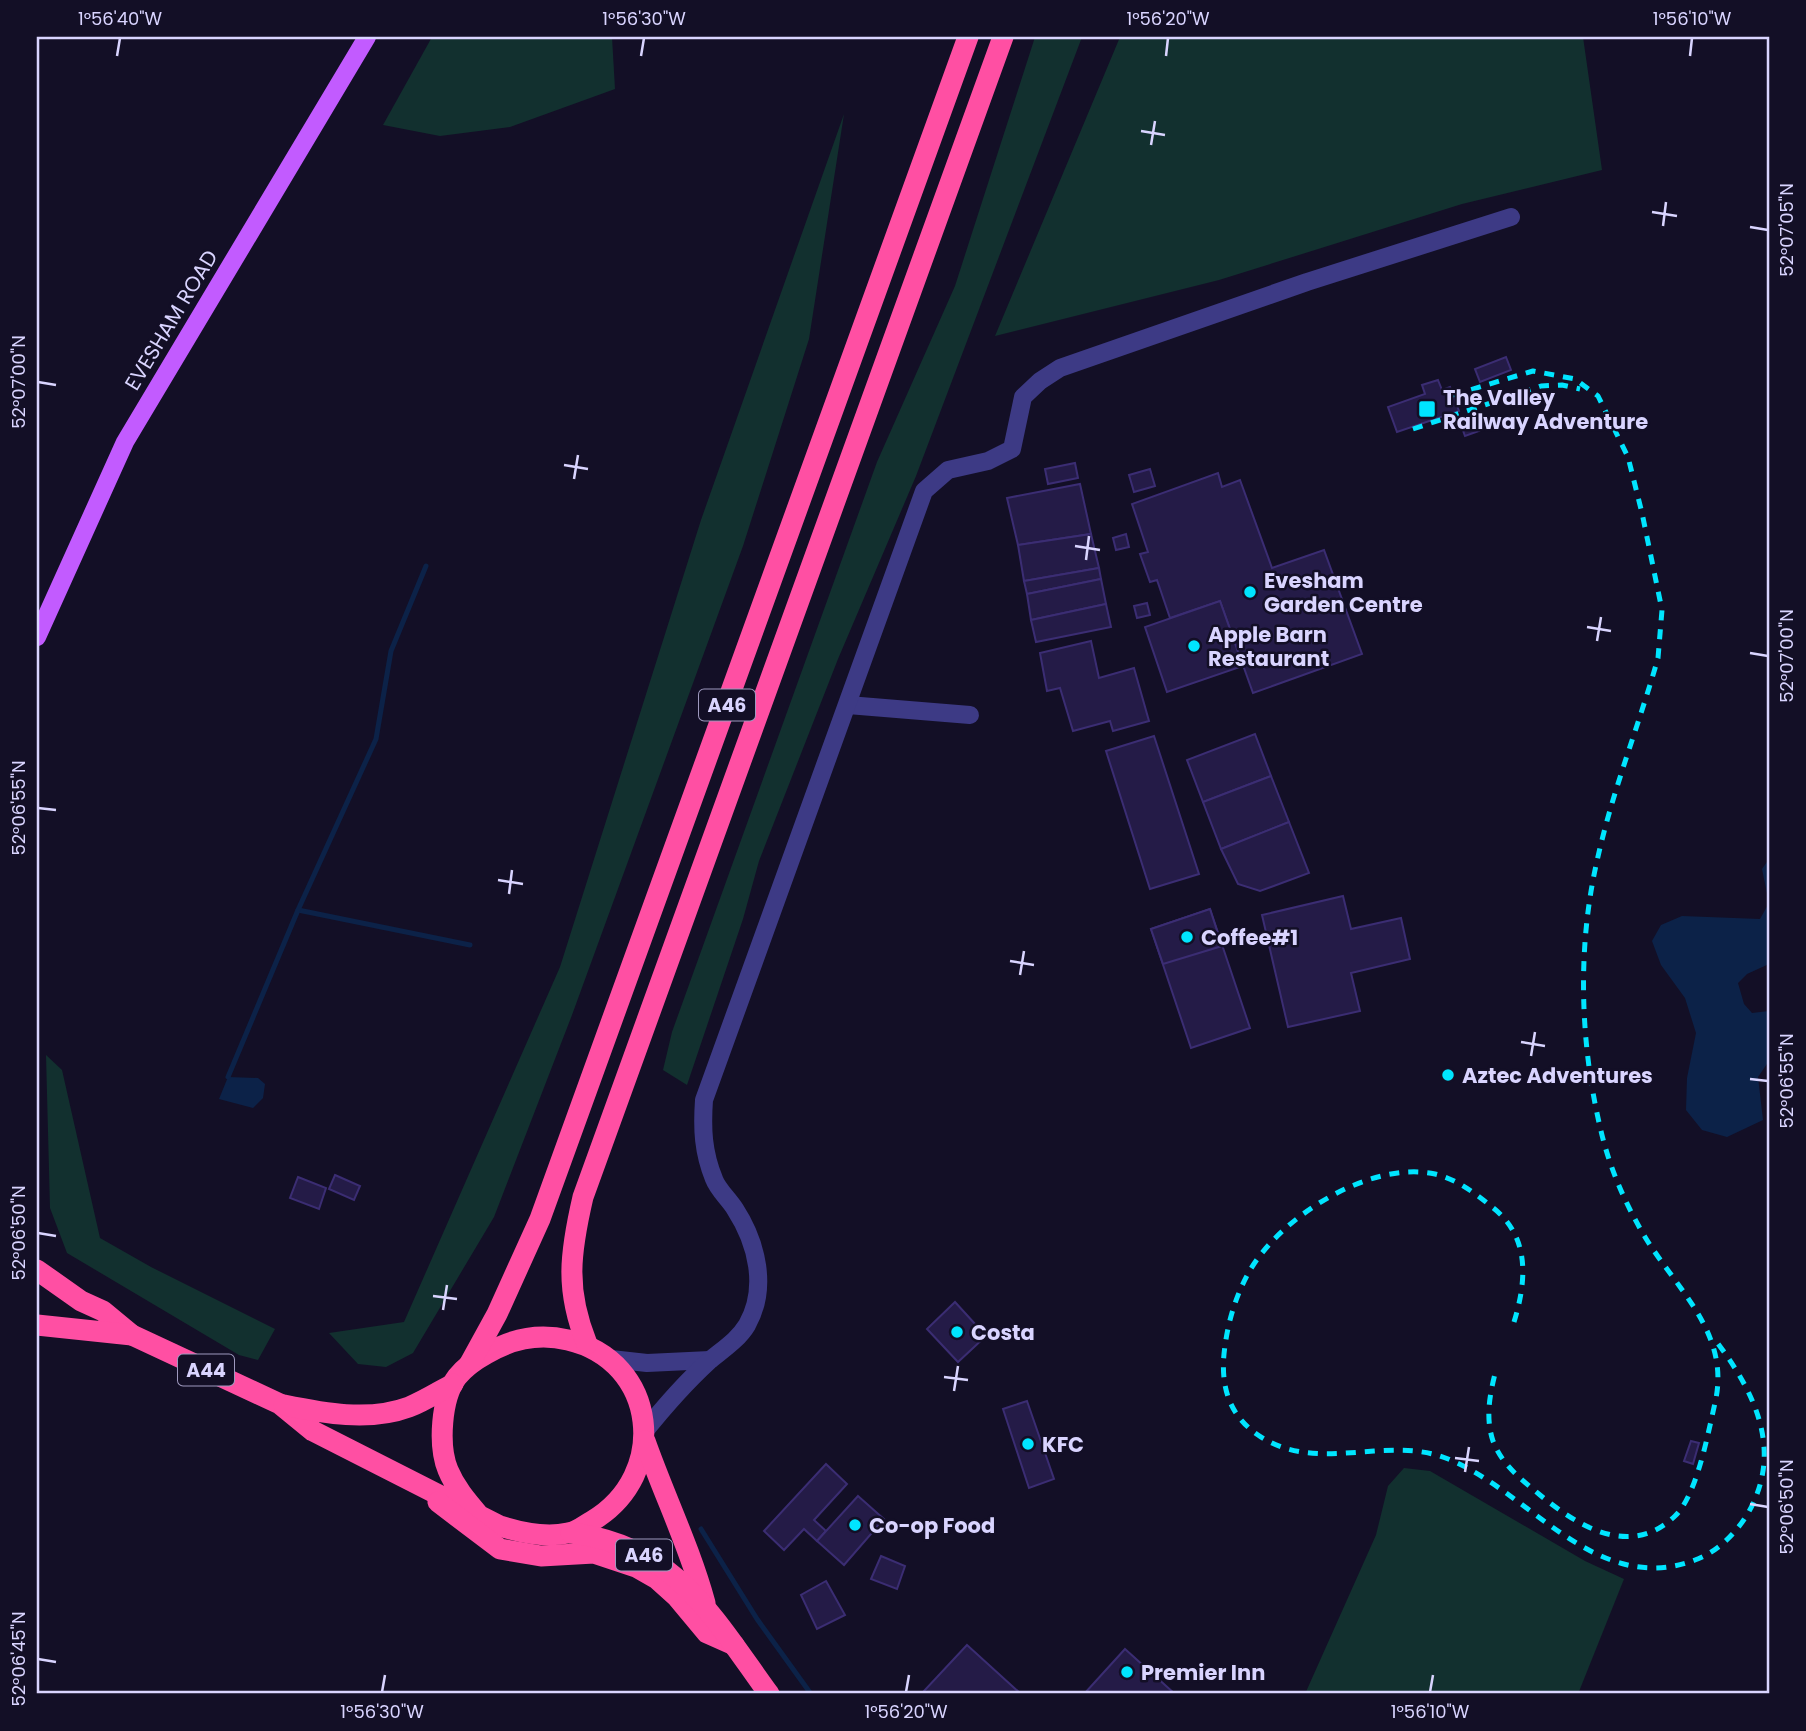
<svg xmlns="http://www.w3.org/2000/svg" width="1806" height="1731" font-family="Poppins,sans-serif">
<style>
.green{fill:#12302f}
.water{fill:#0c2248}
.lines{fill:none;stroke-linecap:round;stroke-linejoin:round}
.stream{stroke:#0c2248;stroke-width:5}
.building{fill:#241b47;stroke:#3b2d73;stroke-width:2}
.minor{stroke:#3d3a85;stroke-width:18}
.major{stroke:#c25bff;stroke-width:18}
.highway{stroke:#ff4fa3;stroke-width:21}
.rail{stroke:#00e5ff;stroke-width:5;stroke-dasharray:10 9;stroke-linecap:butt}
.ticks{fill:none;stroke:#d9d4ff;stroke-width:2.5}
.poi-dot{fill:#00e5ff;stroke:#130f26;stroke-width:2.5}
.labels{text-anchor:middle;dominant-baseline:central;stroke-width:5;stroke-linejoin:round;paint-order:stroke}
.shield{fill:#130f26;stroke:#9e99be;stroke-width:2}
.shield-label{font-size:19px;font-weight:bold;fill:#d9d4ff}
.street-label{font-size:21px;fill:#d9d4ff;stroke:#130f26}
.poi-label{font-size:21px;font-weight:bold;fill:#d9d4ff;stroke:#130f26;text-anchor:start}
.neatline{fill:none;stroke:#d9d4ff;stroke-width:2.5}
.ticks-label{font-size:18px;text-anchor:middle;fill:#d9d4ff}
</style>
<rect width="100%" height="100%" fill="#130f26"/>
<!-- green -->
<g class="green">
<path d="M432,37H612L615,89L510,127L440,136L383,125Z"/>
<path d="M1035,37H1082L916,476L838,659L759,861L743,919L687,1085L663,1070L672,1032L877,462L955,286Z"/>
<path d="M1120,37H1583L1602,170L1462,204L1219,280L995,336Z"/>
<path d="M844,114L809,339L743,546L572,1015L494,1217L413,1353L386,1367L358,1364L329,1333L404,1322L560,967L701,520Z"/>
<path d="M46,1055L62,1070L100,1238L151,1267L275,1329L258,1360L239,1355L67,1253L50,1208Z"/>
<path d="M1404,1468L1430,1471L1585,1561L1624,1579L1578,1694H1305L1376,1535L1388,1486Z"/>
</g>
<!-- water -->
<g class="water">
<path d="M1769,859V964L1747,974L1738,983L1744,1004L1752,1013L1769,1011V1061L1758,1077L1763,1120L1727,1137L1702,1130L1686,1110L1687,1078L1696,1033L1685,998L1661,965L1652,941L1661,925L1682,916L1760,919L1769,903L1762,869Z"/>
<path d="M228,1077L258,1078L265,1084L263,1098L253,1108L219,1099Z"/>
</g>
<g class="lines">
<!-- stream -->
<g class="stream">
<path d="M298,910L470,945"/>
<path d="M228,1077L298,910L376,739L391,651L426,566"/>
<path d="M701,1529L757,1619L811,1694"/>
</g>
</g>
<!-- building -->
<g class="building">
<path d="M1506,357L1511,370L1480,382L1475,369Z"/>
<path d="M1438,380L1442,390L1450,387L1459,411L1397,432L1388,407L1425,394L1422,385Z"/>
<path d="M1474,420L1479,431L1465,436L1461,425Z"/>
<path d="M1075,463L1078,478L1048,484L1045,469Z"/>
<path d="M1150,469L1155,486L1134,492L1129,475Z"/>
<path d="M1218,473L1222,487L1240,480L1272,568L1324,550L1362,654L1253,693L1220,601L1170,618L1157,580L1150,582L1140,554L1148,552L1132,504Z"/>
<path d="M1080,484L1091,534L1018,545L1007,498Z"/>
<path d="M1091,534L1099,568L1024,581L1018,545Z"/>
<path d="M1126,534L1129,547L1116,550L1113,538Z"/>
<path d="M1099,568L1101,579L1027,594L1024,581Z"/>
<path d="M1101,579L1106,604L1031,620L1027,594Z"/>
<path d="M1220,601L1243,666L1167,692L1145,627Z"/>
<path d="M1147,603L1150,615L1137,618L1134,606Z"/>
<path d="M1106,604L1111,627L1036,642L1031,620Z"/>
<path d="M1091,641L1099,678L1134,668L1149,721L1113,731L1110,721L1073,731L1060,688L1047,691L1040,653Z"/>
<path d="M1255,734L1271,776L1203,802L1187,760Z"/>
<path d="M1154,736L1199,874L1150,889L1106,751Z"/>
<path d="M1271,776L1289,822L1221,849L1203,802Z"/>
<path d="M1289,822L1309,873L1260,891L1238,884L1221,849Z"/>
<path d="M1343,896L1351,929L1401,918L1410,959L1351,973L1360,1011L1288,1027L1262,915Z"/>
<path d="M1210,909L1250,1028L1191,1048L1151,929Z"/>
<path d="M1210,909L1222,946L1163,964L1151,929Z"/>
<path d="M335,1175L360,1186L354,1200L329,1189Z"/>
<path d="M298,1177L326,1188L319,1209L290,1198Z"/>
<path d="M955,1302L986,1336L958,1362L927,1329Z"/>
<path d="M1027,1401L1054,1479L1029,1488L1003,1409Z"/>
<path d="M1691,1441L1699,1443L1693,1464L1684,1461Z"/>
<path d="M826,1464L847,1484L814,1520L826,1531L817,1541L804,1529L784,1550L764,1531Z"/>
<path d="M858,1496L884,1519L844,1565L817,1541Z"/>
<path d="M881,1556L905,1566L897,1589L871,1579Z"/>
<path d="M826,1581L845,1615L817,1629L801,1595Z"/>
<path d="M967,1645L1021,1694L923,1692Z"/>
<path d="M1125,1649L1175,1694H1084Z"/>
</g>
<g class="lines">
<!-- minor -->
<g class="minor">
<path d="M848,705L970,715"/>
<path d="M611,1359L647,1363L710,1360"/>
<path d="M644,1432C664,1407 685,1383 709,1361C722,1350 738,1340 747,1325C768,1288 757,1243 735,1209C729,1199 718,1190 714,1179C703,1152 702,1129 704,1100L924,491L948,470L988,461L1012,449L1023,397L1040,381L1060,368L1307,282L1511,217"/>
</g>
<!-- major -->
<path class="major" d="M37,637L125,442L367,37"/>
<!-- highway -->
<g class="highway">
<path d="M37,1270L81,1301L103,1311L132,1335L280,1404L313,1431L500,1526C522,1533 545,1538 568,1533C577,1532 585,1525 592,1521C670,1475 658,1361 568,1340C539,1333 511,1339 486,1354C475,1360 465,1367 457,1377C441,1398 438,1446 448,1470C455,1487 466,1500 478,1514"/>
<path d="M37,1325L132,1335"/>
<path d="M587,1344C565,1290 570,1253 583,1197L1003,37"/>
<path d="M469,1365L497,1314L540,1219L968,37"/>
<path d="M284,1405C323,1413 369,1422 409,1407C424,1401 438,1392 453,1384"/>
<path d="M645,1441C664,1495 690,1548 705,1603"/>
<path d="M438,1502L500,1549L541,1556L594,1553L636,1567L657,1579L677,1597L707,1633L734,1645"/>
<path d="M571,1533C675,1545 713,1617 769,1694"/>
</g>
<!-- rail -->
<g class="rail">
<path d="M1453,395L1533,371L1575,379L1598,396L1628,457L1642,513L1662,610L1658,658C1639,725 1612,792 1597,861C1577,948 1580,1044 1601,1131C1610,1169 1625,1203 1645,1237C1678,1291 1731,1334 1715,1403C1708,1433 1697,1495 1675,1516C1630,1559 1578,1526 1540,1495C1521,1479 1502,1465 1493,1441C1485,1417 1490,1393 1496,1370"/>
<path d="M1413,429L1541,386L1562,385L1580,389"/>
<path d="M1514,1322C1527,1280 1530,1236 1492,1207C1475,1193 1456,1179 1435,1174C1370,1160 1280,1217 1249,1272C1235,1297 1227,1325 1224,1354C1221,1387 1229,1415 1258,1435C1315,1474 1379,1437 1440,1456C1525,1484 1593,1599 1695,1560C1723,1550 1747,1522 1757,1494C1778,1438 1750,1386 1716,1341"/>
</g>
</g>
<!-- ticks -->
<path class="ticks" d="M117,56L120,38M641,56L644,38M1166,56L1168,38M1690,56L1692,38M1141,131L1165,135M1151,145L1155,121M1652,212L1677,216M1663,226L1666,202M1750,227L1768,230M38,382L56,385M564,465L588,469M574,479L578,455M1075,546L1100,550M1086,560L1089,536M1587,627L1611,631M1597,641L1601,617M1750,653L1768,656M38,808L56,810M498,880L523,884M509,894L512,870M1010,961L1034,965M1020,975L1024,951M1521,1042L1545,1046M1531,1056L1535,1032M1750,1079L1768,1081M38,1233L56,1236M433,1296L457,1299M443,1310L447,1285M944,1377L968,1380M954,1391L958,1366M1455,1458L1479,1461M1465,1472L1469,1447M1750,1504L1768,1507M38,1659L56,1662M382,1692L385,1675M906,1692L909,1675M1430,1692L1433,1675"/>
<!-- markers -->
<g class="poi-dot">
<rect x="1418" y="400" width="18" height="18" rx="3.5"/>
<circle cx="1250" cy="592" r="7"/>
<circle cx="1194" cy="646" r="7"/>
<circle cx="1187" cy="937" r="7"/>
<circle cx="1448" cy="1075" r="7"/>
<circle cx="957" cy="1332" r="7"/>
<circle cx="1028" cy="1444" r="7"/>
<circle cx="855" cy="1525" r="7"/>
<circle cx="1127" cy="1672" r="7"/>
</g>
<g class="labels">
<!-- shield labels -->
<g class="shield">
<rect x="699" y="689.5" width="56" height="31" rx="5"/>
<rect x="178" y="1354.5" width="56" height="31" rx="5"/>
<rect x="616" y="1539.5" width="56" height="31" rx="5"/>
</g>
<g class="shield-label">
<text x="727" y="705">A46</text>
<text x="206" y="1370">A44</text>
<text x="644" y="1555">A46</text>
</g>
<!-- street labels -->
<g class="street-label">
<text transform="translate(171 320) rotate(-59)">EVESHAM ROAD</text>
</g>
<!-- poi labels -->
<g class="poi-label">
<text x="1443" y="397">The Valley<tspan x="1443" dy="24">Railway Adventure</tspan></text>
<text x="1264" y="580">Evesham<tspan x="1264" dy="24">Garden Centre</tspan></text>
<text x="1208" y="634">Apple Barn<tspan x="1208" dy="24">Restaurant</tspan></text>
<text x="1201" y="937">Coffee#1</text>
<text x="1462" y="1075">Aztec Adventures</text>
<text x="971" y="1332">Costa</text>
<text x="1042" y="1444">KFC</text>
<text x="869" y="1525">Co-op Food</text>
<text x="1141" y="1672">Premier Inn</text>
</g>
</g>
<!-- border -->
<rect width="1806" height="1731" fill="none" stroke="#130f26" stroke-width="77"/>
<rect x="38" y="38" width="1730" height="1654" class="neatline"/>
<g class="ticks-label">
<text x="120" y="25">1°56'40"W</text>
<text x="644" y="25">1°56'30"W</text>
<text x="1168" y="25">1°56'20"W</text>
<text x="1692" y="25">1°56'10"W</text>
<text transform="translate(1787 230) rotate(-90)" y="6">52°07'05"N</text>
<text transform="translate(19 382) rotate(-90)" y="6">52°07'00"N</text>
<text transform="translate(1787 656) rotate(-90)" y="6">52°07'00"N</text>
<text transform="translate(19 808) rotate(-90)" y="6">52°06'55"N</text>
<text transform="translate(1787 1081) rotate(-90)" y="6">52°06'55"N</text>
<text transform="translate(19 1233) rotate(-90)" y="6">52°06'50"N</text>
<text transform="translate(1787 1507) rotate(-90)" y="6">52°06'50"N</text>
<text transform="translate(19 1659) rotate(-90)" y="6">52°06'45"N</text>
<text x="382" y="1718">1°56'30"W</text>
<text x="906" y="1718">1°56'20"W</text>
<text x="1430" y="1718">1°56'10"W</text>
</g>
</svg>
